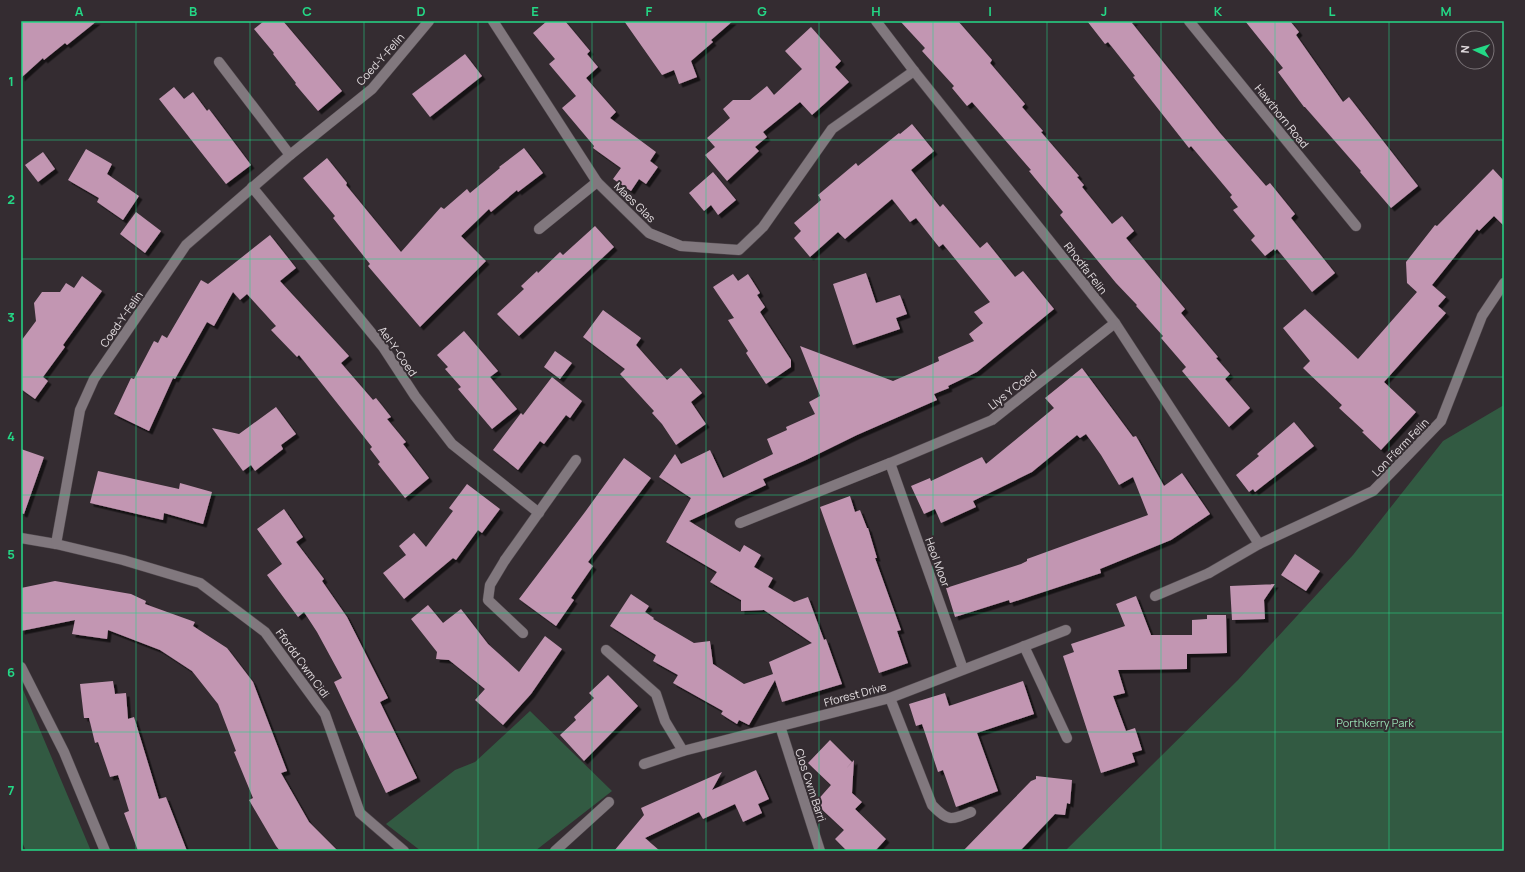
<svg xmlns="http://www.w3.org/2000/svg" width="1525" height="872" font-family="Manrope,sans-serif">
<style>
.green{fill:#325a42}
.building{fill:#c296b2;filter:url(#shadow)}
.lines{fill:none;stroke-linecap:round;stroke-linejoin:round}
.lane-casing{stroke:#50484d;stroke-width:11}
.street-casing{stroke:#50484d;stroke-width:11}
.lane{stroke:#81787e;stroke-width:10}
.street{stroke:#81787e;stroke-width:10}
.grid{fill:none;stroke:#24d886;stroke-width:1;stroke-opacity:0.55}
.labels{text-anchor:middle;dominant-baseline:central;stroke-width:4;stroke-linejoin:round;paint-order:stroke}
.street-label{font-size:11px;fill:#e3dde0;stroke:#342c31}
.park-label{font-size:11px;fill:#97deb2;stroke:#342c31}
.neatline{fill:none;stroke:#24d886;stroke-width:1.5}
.grid-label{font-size:13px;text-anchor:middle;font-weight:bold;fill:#24d886}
</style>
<defs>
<filter id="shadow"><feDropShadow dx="3.5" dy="3.5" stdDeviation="0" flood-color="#0009"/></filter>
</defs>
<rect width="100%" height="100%" fill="#342c31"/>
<!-- green -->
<g class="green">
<path d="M1504,405V851H1065L1238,680L1353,555L1443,441Z"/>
<path d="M21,685L91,851H26L21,840Z"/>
<path d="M530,711L612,791L535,851H421L386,824L455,770L475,762Z"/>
</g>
<!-- building -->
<g class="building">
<path d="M21,21H97L67,45L65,43L44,60L43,58L21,78Z"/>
<path d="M264,21H283L342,91L318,111L295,84L296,83L273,54L274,53L254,29Z"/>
<path d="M547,21H565L590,51L587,54L598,67L586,78L616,112L610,118L656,152L650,161L658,167L646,184L639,179L631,191L613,179L621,168L593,148L594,146L562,108L576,96L549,64L555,59L533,33Z"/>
<path d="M624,21H733L711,40L713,42L691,61L697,77L679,84L674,70L662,75Z"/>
<path d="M900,21H958L992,60L990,63L1025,104L1022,107L1043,131L1041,132L1079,176L1077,177L1084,185L1082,187L1112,224L1122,216L1134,231L1126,238L1185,309L1181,313L1218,357L1216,358L1230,374L1225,379L1250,408L1229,427L1182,371L1186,367L1161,338L1163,336L1136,306L1137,305L1116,283L1060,215L1063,212L1029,171L1031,170L972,102L967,106L952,88L954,86L922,51L925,48Z"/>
<path d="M1087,21H1135L1132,23L1220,133L1266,186L1270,183L1295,214L1291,218L1335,273L1312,292L1277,249L1275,251L1274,249L1265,256L1251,240L1255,236L1233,210L1238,207L1230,197L1232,195L1191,146L1189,148L1133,77L1135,76L1108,42L1105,44Z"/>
<path d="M1245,21H1290L1299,32L1296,35L1343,102L1349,97L1418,186L1391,208L1360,172L1361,171L1305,107H1304L1278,72L1283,68Z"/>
<path d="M811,27L841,61L835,67L849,82L812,115L800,102L763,132L767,137L755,147L759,151L727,181L705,155L715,147L707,138L730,118L723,109L733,100H750L767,86L774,95L802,69L785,51Z"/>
<path d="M465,54L482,76L430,117L412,94Z"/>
<path d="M174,87L184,99L193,92L207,111L209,109L251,165L226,184L159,99Z"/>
<path d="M912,124L934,151L911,170L940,207L943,204L980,248L987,242L1015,277L1023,271L1054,309L977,372L948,386L949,388L934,394L937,400L857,435L806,460L763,479L766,485L689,521L740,552L744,545L761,555L754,567L773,578L768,587L794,602L808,597L824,640L826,639L842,684L782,702L775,680L749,725L739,720L737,724L721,714L723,711L673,683L678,675L653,661L656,655L610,626L631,594L649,606L645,612L654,618L653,619L694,643L710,641L713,664L744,684L773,674L769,662L812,643L764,610L741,611V600L710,582L717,572L666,542L691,498L659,477L675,454L681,464L710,450L723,478L773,454L767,439L787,430L786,427L815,414L809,402L820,396L800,346L893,381L939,361L938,357L974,341L969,334L983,323L974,312L990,302L943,244L939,247L916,218L910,222L892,199L845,239L838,232L810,257L794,238L801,231L794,223L821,200L818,195L856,163L858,166L899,133L900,134Z"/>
<path d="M524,148L543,173L518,192L517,190L491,212L489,209L461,236L486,261L420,327L368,266L370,264L333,218L335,216L303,178L327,158L347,183L346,185L401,252L441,207L444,209L467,189L470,193L500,168L499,167Z"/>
<path d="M86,149L112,164L107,174L139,196L123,220L97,202L99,198L68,180Z"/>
<path d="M43,152L55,169L38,182L25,165Z"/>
<path d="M1493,169L1504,181V226L1494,216L1479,231L1477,229L1432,285L1446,297L1438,306L1446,313L1384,382L1416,412L1381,450L1362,432L1364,431L1339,408L1342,405L1303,368L1310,361L1283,328L1305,309L1358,359L1417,292L1407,283L1406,262L1435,225L1437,226Z"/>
<path d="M713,172L736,200L718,215L711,205L704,211L689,193Z"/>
<path d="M136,212L161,231L145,253L120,234Z"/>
<path d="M595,226L614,247L519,336L497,314L524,289L521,286L537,271L538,273L560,252L563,255Z"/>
<path d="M270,235L296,268L280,281L349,356L341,363L373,400L376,398L391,417L387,419L406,442L403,444L429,478L405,498L378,464L380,462L370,449L372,447L299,355L297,357L271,330L276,326L247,294L240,300L233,292L214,326L207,322L175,379L173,378L149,431L114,414L131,378L134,379L154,341L158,343L162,335L167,338L201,280L208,284Z"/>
<path d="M866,273L876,303L900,295L907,314L896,318L900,329L853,345L833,284Z"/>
<path d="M733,274L738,281L748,274L760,293L757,295L765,307L760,312L791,360V367L766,384L746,353L748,351L728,320L734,318L713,287Z"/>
<path d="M82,276L102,291L63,345L65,347L43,377L48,381L35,399L21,389V341L36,321L34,303L42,292H60L66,283L74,288Z"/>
<path d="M603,310L641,338L636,345L667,380L681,368L702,393L691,402L706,424L676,445L662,424L652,413L654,411L620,374L625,369L583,337Z"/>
<path d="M464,331L498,371L490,377L517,409L492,429L458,389L461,387L445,369L448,367L437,355Z"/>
<path d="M555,351L572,363L560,379L544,367Z"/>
<path d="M1082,368L1133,437L1136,436L1164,486L1182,473L1210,514L1171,540L1100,569L1101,573L1010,603L1009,600L955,617L946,588L1021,564L1027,561V559L1148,515L1133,477L1119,485L1101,455L1086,434L1080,438L1077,435L1032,472L973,501L976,507L941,523L935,509L924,514L911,486L930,478L931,481L982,457L986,464L1054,408L1045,398Z"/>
<path d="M552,377L582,401L570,418L566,415L544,444L540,441L518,470L493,450L521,413L523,415Z"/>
<path d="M276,407L296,434L281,445L283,449L255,471L251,465L243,471L212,428L239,434Z"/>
<path d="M1294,422L1314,446L1255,492L1253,489L1249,492L1236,475L1259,456L1257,454Z"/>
<path d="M21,449L44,457L24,514L21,513Z"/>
<path d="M624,458L651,478L588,562L593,566L571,598L574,600L556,626L519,599L585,512Z"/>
<path d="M98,471L179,489L180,483L212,492L203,524L164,513L163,520L90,503Z"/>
<path d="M467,484L500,509L482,533L478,530L456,560L453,558L404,599L383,573L406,555L399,546L414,533L426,547L453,511L449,508Z"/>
<path d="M850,496L855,512L860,510L867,528H868L877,558H875L901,630L897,631L908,663L879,673L820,507Z"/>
<path d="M284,509L303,537L296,542L324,579L322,581L347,617L388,698L380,702L417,778L386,793L334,682L342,678L317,632L304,612L298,617L267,575L282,564L257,529Z"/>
<path d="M1295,554L1320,571L1306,591L1281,575Z"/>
<path d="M55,581L131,594L146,601L145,604L195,622L193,626L227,648L253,682L287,771L281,773L309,822L338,851H280L276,846L249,800L253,798L234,752L236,751L218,704L192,671L160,650L108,630L107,639L72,634L75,620L21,631V588Z"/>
<path d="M1275,584L1264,600L1265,619L1232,620L1230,586Z"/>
<path d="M1136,596L1151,635H1192V620L1207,619V615H1226L1227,653L1187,654V669L1118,670L1125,693L1113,696L1126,731L1135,728L1142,750L1132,753L1135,762L1101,773L1063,656L1074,652L1071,644L1125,626L1116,604Z"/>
<path d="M428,605L443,623L461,609L488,644L519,672L545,636L562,649L531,694L503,725L475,700L485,689L449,660L436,659L437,652L411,619Z"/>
<path d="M608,675L638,706L584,761L560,735L576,720L574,717L594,698L589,693Z"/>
<path d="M113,681L115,694L126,693L128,719L134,717L159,799L166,797L187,851H138L124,813L129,811L118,775L110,777L98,742L95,743L89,718H84L80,684Z"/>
<path d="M1023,681L1034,714L977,733L998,791L956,807L943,770L938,772L922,724L916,726L909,704L945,693L949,706Z"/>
<path d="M830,740L852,762L845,770L854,760L852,793L862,802L855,809L886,839L875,851H847L835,839L844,830L815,803L831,785L808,763Z"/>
<path d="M756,770L769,799L758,804L762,813L743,822L735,804L703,819L699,812L645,838L660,851H614L644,815L641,808L722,772L712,790Z"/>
<path d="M1036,776L1072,780L1070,804L1067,803L1065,815L1055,814L1020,851H963L1031,781L1036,779Z"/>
</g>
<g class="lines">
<!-- lane casing -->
<g class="lane-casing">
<g id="lane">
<path d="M740,523L890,463"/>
<path d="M505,560L490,585L488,600L523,633"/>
<path d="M1155,596L1209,573"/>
<path d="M1024,646L1067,738"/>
<path d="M606,650L656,694L665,721L683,751"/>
<path d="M890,698L932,805C948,822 951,820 971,812"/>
<path d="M555,851L609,802"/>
</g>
</g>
<!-- street casing -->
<g class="street-casing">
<g id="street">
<path d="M493,21L597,182L649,233L681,246L739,250L763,227L832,129L914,71"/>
<path d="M876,21L914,71L1115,323L1259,544"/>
<path d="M1189,21L1356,226"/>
<path d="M219,62L290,155"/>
<path d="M252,187L383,347L415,396L452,444L539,513"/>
<path d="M539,229L597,182"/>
<path d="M21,538L56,544L123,560L200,583L265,632L325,714L360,813L404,851"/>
<path d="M56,544L80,410L94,379L186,245L290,155L372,89L429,21"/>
<path d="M505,560L576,460"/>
<path d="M1209,573L1259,544L1373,491L1441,421L1482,316L1504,283"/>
<path d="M21,667L64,752L105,851"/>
<path d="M963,669L890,463L992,420L1115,323"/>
<path d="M780,726L820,851"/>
<path d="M644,764L683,751L890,698L1066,630"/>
</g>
</g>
<!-- lane -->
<use href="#lane" class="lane"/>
<!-- street -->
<use href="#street" class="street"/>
</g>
<!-- grid -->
<path class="grid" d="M136,21V851M250,21V851M364,21V851M478,21V851M592,21V851M706,21V851M819,21V851M933,21V851M1047,21V851M1161,21V851M1275,21V851M1389,21V851M21,140H1504M21,259H1504M21,377H1504M21,495H1504M21,613H1504M21,732H1504"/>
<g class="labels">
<!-- street labels -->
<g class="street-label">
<text transform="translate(380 59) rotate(-48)">Coed-Y-Felin</text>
<text transform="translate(1282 116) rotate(51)">Hawthorn Road</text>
<text transform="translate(635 202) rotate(44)">Maes Glas</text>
<text transform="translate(1086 268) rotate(52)">Rhodfa Felin</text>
<text transform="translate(121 319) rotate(-55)">Coed-Y-Felin</text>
<text transform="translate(398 351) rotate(55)">Ael-Y-Coed</text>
<text transform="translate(1012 389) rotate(-38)">Llys Y Coed</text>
<text transform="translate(1400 447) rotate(-46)">Lon Fferm Felin</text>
<text transform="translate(938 562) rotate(70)">Heol Moor</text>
<text transform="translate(303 663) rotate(54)">Ffordd Cwm Cidi</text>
<text transform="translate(855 694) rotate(-15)">Fforest Drive</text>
<text transform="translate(811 785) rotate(72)">Clos Cwm Barri</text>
</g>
<!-- park labels -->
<g class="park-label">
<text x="1375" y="722">Porthkerry Park</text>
</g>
</g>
<!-- border -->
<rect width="1525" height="872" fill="none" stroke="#342c31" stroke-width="44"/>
<!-- north arrow -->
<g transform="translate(1475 50) rotate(274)"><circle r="19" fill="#342c31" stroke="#7a7377"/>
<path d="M0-3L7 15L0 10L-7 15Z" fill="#24d886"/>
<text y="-6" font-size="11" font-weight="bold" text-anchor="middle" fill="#e3dde0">N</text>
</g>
<rect x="22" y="22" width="1481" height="828" class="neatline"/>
<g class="grid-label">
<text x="79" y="16">A</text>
<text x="193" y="16">B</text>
<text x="307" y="16">C</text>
<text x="421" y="16">D</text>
<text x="535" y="16">E</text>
<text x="649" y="16">F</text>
<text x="762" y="16">G</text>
<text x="876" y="16">H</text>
<text x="990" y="16">I</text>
<text x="1104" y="16">J</text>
<text x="1218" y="16">K</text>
<text x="1332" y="16">L</text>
<text x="1446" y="16">M</text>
<text x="11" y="86">1</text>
<text x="11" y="204">2</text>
<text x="11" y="322">3</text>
<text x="11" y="441">4</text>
<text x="11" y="559">5</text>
<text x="11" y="677">6</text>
<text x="11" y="795">7</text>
</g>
</svg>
